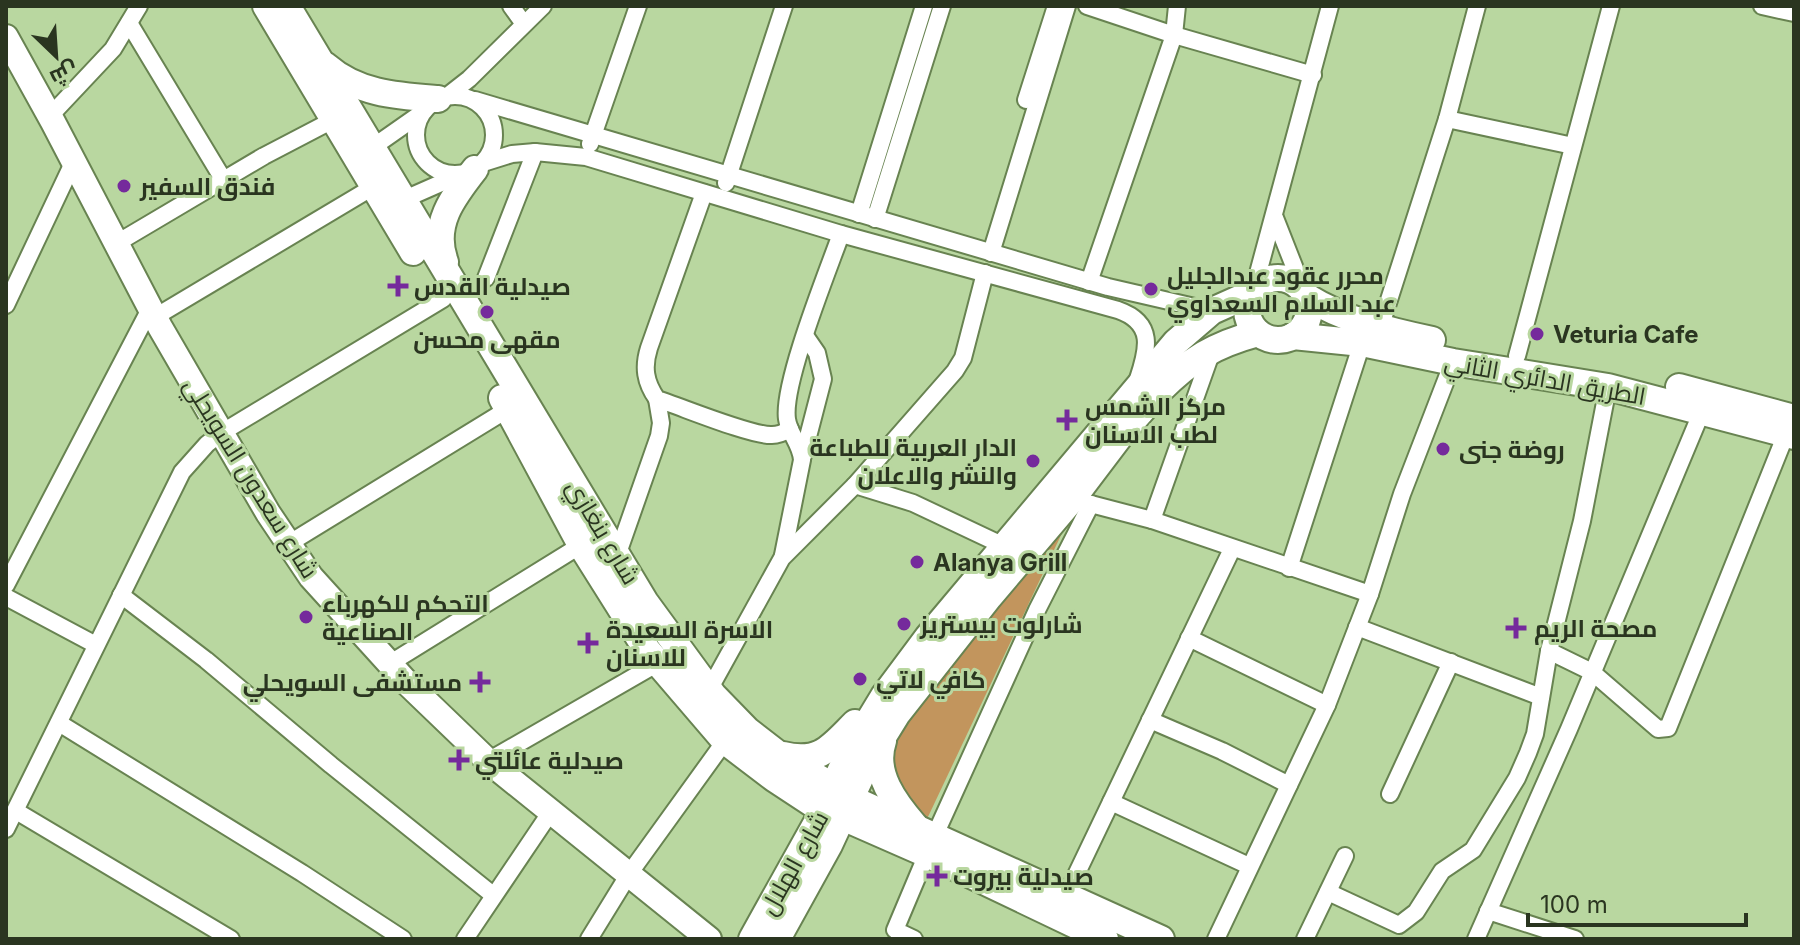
<svg xmlns="http://www.w3.org/2000/svg" width="1800" height="945" font-family="Inter,Cairo,sans-serif">
<style>
.green{fill:#c2955d}
.lines{fill:none;stroke-linecap:round;stroke-linejoin:round}
.street-casing{stroke:#688351;stroke-width:20}
.secondary-casing{stroke:#688351;stroke-width:28}
.primary-casing{stroke:#688351;stroke-width:30}
.street{stroke:#fff;stroke-width:16}
.secondary{stroke:#fff;stroke-width:24}
.primary{stroke:#fff;stroke-width:26}
.poi-dot{fill:#752a9c;stroke:#b9d7a0;stroke-width:3}
.labels{text-anchor:middle;dominant-baseline:central;stroke-width:6;stroke-linejoin:round;paint-order:stroke}
.poi-label{font-size:24px;font-weight:bold;fill:#2a3520;stroke:#b9d7a0;text-anchor:start}
.street-label{font-size:24px;fill:#2a3520;stroke:#b9d7a0}
</style>
<rect width="100%" height="100%" fill="#b9d7a0"/>
<!-- green -->
<path class="green" d="M1071,514L927,819L907,808L888,751L897,726Z"/>
<g class="lines">
<!-- street casing -->
<g class="street-casing">
<g id="street">
<path d="M511,6L524,24"/>
<path d="M1087,6L1174,35L1313,75"/>
<path d="M1762,6L1794,13"/>
<path d="M129,23L223,179"/>
<circle cx="455" cy="135" r="39"/>
<path d="M446,97L469,79L543,6"/>
<path d="M475,100L1108,287L1212,311"/>
<path d="M1026,100L1056,6"/>
<path d="M50,116L113,49L139,6"/>
<path d="M1447,119L1573,146"/>
<path d="M590,144L638,6"/>
<path d="M368,153L373,147L423,112"/>
<path d="M483,163L512,154L535,152L586,157L841,234L1118,310C1155,323 1148,349 1138,379"/>
<path d="M726,183L784,6"/>
<path d="M704,193L649,348C643,367 645,382 657,399C682,407 751,436 772,435C778,435 785,432 790,429"/>
<path d="M398,202L457,176"/>
<path d="M859,214L924,6"/>
<path d="M1275,218L1303,289"/>
<path d="M875,219L942,6"/>
<path d="M117,243L264,156L333,120"/>
<path d="M991,253L1067,6"/>
<path d="M486,278L535,152"/>
<path d="M1089,282L1174,35L1177,6"/>
<path d="M1254,288L1330,6"/>
<path d="M6,305L74,161"/>
<path d="M155,317L373,187"/>
<path d="M1380,328L1447,119L1477,6"/>
<path d="M1517,356L1611,6"/>
<path d="M803,456L823,379L817,353L806,337"/>
<path d="M855,485L913,503L1004,546"/>
<path d="M1083,502L1152,520L1370,594"/>
<path d="M1152,520L1213,348"/>
<path d="M288,544L508,409"/>
<path d="M783,555L802,460C801,444 789,434 787,419C782,384 827,273 841,234"/>
<path d="M617,556L659,436L661,423L657,399"/>
<path d="M1289,568L1362,343"/>
<path d="M6,585L150,309"/>
<path d="M121,595L206,660L331,765L493,895"/>
<path d="M6,597L96,645"/>
<path d="M1357,627L1541,697"/>
<path d="M1189,638L1327,705"/>
<path d="M1549,651L1592,672L1658,729L1668,728L1786,434"/>
<path d="M389,664L581,545"/>
<path d="M709,690L782,558L855,485L955,371L963,358L985,273"/>
<path d="M1150,720L1222,751L1289,785"/>
<path d="M59,723L302,873L403,939"/>
<path d="M488,761L658,663"/>
<path d="M1390,794L1451,662"/>
<path d="M1111,802L1249,866"/>
<path d="M16,811L231,939"/>
<path d="M6,829L182,472L207,444L221,433L443,299"/>
<path d="M935,835L1037,610L1091,504"/>
<path d="M1328,892L1399,925L1416,912L1442,871L1473,850L1517,778L1528,753L1535,734L1549,651L1582,521L1608,387"/>
<path d="M1066,896L1232,549"/>
<path d="M1488,911L1575,939"/>
<path d="M465,939L550,813"/>
<path d="M589,939L629,874L725,741"/>
<path d="M914,939L895,930L927,854"/>
<path d="M1216,939L1327,705L1370,594L1402,494L1453,362"/>
<path d="M1305,939L1345,856"/>
<path d="M1476,939L1569,729L1702,411"/>
</g>
</g>
<!-- secondary casing -->
<g class="secondary-casing">
<path id="secondary" d="M6,37L53,122L160,327L268,513L311,577L409,685L488,761L709,939"/>
</g>
<!-- primary casing -->
<g class="primary-casing">
<g id="primary">
<path d="M266,6L413,252"/>
<path d="M287,6L645,602L713,695L747,730L778,754L861,803L1161,939"/>
<path d="M326,66C358,94 398,96 438,99"/>
<path d="M445,262C431,225 453,197 475,169"/>
<circle cx="1278" cy="309" r="31"/>
<path d="M1307,297C1344,320 1389,331 1432,340"/>
<path d="M1293,336L1362,343L1453,362L1608,387L1794,436"/>
<path d="M1679,387L1794,418"/>
<path d="M502,398L581,545L647,650L725,741L775,779L813,804L927,854L1105,939"/>
<path d="M883,741C872,773 895,803 915,826"/>
<path d="M783,755C820,764 831,747 855,723"/>
<path d="M752,939L816,824L847,757L884,696L928,637L1176,342L1212,311L1250,294"/>
<path d="M777,939L829,845L868,761L897,714L989,597L1073,498L1126,428L1159,391C1191,359 1214,345 1258,333"/>
</g>
</g>
<!-- street -->
<use href="#street" class="street"/>
<!-- secondary -->
<use href="#secondary" class="secondary"/>
<!-- primary -->
<use href="#primary" class="primary"/>
</g>
<!-- markers -->
<g class="poi-dot">
<circle cx="124" cy="186" r="8"/>
<path d="M394 274h8v8h8v8h-8v8h-8v-8h-8v-8h8z"/>
<circle cx="1151" cy="289" r="8"/>
<circle cx="487" cy="312" r="8"/>
<circle cx="1537" cy="334" r="8"/>
<path d="M1063 408h8v8h8v8h-8v8h-8v-8h-8v-8h8z"/>
<circle cx="1443" cy="449" r="8"/>
<circle cx="1033" cy="461" r="8"/>
<circle cx="917" cy="562" r="8"/>
<circle cx="306" cy="617" r="8"/>
<circle cx="904" cy="624" r="8"/>
<path d="M1512 616h8v8h8v8h-8v8h-8v-8h-8v-8h8z"/>
<path d="M584 631h8v8h8v8h-8v8h-8v-8h-8v-8h8z"/>
<circle cx="860" cy="679" r="8"/>
<path d="M476 670h8v8h8v8h-8v8h-8v-8h-8v-8h8z"/>
<path d="M455 748h8v8h8v8h-8v8h-8v-8h-8v-8h8z"/>
<path d="M933 864h8v8h8v8h-8v8h-8v-8h-8v-8h8z"/>
</g>
<g class="labels">
<!-- poi labels -->
<g class="poi-label">
<text x="140" y="186">فندق السفير</text>
<text x="1167" y="275">محرر عقود عبدالجليل<tspan x="1167" dy="28">عبد السلام السعداوي</tspan></text>
<text x="414" y="286">صيدلية القدس</text>
<text x="1553" y="334">Veturia Cafe</text>
<text x="487" y="339" text-anchor="middle">مقهى محسن</text>
<text x="1085" y="406">مركز الشمس<tspan x="1085" dy="28">لطب الاسنان</tspan></text>
<text x="1017" y="447" text-anchor="end">الدار العربية للطباعة<tspan x="1017" dy="28">والنشر والاعلان</tspan></text>
<text x="1459" y="449">روضة جنى</text>
<text x="933" y="562">Alanya Grill</text>
<text x="322" y="603">التحكم للكهرباء<tspan x="322" dy="28">الصناعية</tspan></text>
<text x="920" y="624">شارلوت بيستريز</text>
<text x="1534" y="628">مصحة الريم</text>
<text x="606" y="629">الاسرة السعيدة<tspan x="606" dy="28">للاسنان</tspan></text>
<text x="876" y="679">كافي لاتي</text>
<text x="462" y="682" text-anchor="end">مستشفى السويحلي</text>
<text x="475" y="760">صيدلية عائلتي</text>
<text x="953" y="876">صيدلية بيروت</text>
</g>
<!-- street labels -->
<g class="street-label">
<text transform="translate(1545 379) rotate(10)">الطريق الدائري الثاني</text>
<text transform="translate(251 478) rotate(58)">شارع سعدون السويحلي</text>
<text transform="translate(603 532) rotate(59)">شارع بنغازي</text>
<text transform="translate(794 863) rotate(-61)">شارع الهلال</text>
</g>
</g>
<!-- border -->
<rect width="1800" height="945" fill="none" stroke="#2a3520" stroke-width="16"/>
<!-- north arrow -->
<g transform="translate(56 56) rotate(155)" stroke="#b9d7a0" stroke-width="6" paint-order="stroke">
<path d="M0-6L14 30L0 20L-14 30Z" fill="#2a3520"/>
<text y="-12" font-size="22" font-weight="bold" text-anchor="middle" fill="#2a3520">ش</text>
</g>
<!-- scale -->
<path d="M1528 913v12h218v-12" fill="none" stroke="#2a3520" stroke-width="4"/>
<text x="1540" y="913" font-size="24" fill="#2a3520" stroke="#b9d7a0" stroke-width="6" paint-order="stroke">100 m</text>
</svg>
